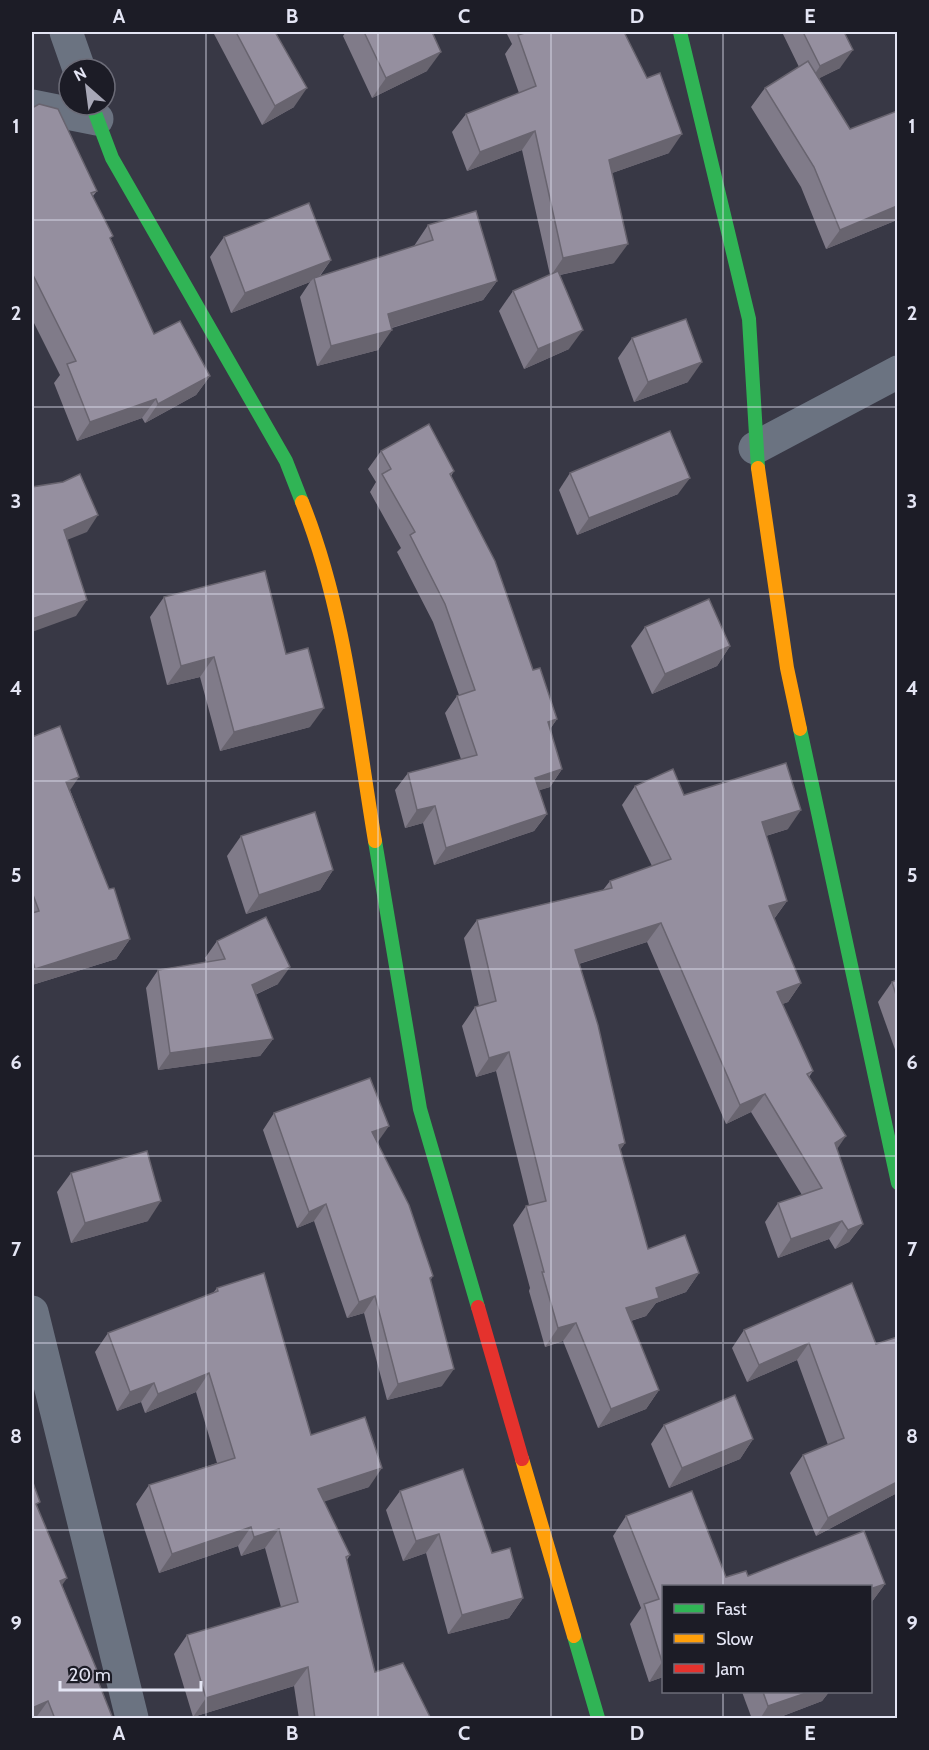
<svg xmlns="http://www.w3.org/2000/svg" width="929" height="1750" font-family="Cabin,sans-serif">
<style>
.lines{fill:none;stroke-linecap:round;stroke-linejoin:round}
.street{stroke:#6b7381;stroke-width:33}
.fast{stroke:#30b455;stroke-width:14}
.slow{stroke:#ff9f0a;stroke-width:14}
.jam{stroke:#e5322d;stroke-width:14}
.wall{fill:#807b89}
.shaded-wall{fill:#68646f}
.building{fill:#958f9f;stroke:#68646f;stroke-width:1.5}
.grid{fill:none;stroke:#e4e5f4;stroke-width:1.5;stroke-opacity:0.55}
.neatline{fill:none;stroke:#e4e5f4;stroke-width:2}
.grid-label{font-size:20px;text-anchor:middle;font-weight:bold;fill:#e4e5f4}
</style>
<rect width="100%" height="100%" fill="#383845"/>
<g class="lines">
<!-- street -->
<g class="street">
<path d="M66,32L79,69"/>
<path d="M32,106L97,119"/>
<path d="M755,448L898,372"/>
<path d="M32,1312L132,1718"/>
</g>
<!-- fast -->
<g class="fast">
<path d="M680,32L749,319L758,468"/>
<path d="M92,105L112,158L286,461L302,502"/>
<path d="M800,729L898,1183"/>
<path d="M375,841L420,1109L478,1307"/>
<path d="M574,1636L598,1718"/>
</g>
<!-- slow -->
<g class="slow">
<path d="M758,468L787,668L800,729"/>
<path d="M302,502C345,609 356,728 375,841"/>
<path d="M522,1459L574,1636"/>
</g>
<!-- jam -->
<path class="jam" d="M478,1307L522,1459"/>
</g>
<!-- wall -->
<g class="wall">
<path d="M213,32H275L294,107L262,125Z"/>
<path d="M346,32H432L427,71L372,98L343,36Z"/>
<path d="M506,32H624L669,153L612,173L614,263L560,275L569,349L524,369L499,311L513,291L550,275L522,150L467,171L452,132L466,114L519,93L505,54L512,44Z"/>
<path d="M782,32H844L840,68L819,78L897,220L826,249L801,187L751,107L765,88L799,67Z"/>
<path d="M32,108L97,191L93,196L111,239L154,334L210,376L196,395L145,423L142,418L77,441L54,383L60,375L32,319Z"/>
<path d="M428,225L497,281L483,300L392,328L378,350L317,366L300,297L310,282L231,313L210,257L224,237L331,260L320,276L414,246Z"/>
<path d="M632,338L688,382L634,402L618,358Z"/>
<path d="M381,451L454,471L451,476L533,670L557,719L550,729L562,769L550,787L539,790L547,814L534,831L434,865L423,823L405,828L395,790L408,773L461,759L445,713L457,696L459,695L433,622L397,552L401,548L370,492L376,482L368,469Z"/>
<path d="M570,473L678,494L577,535L559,490Z"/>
<path d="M164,597L286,654L310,727L220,751L200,677L167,685L150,617Z"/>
<path d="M645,627L730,646L717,666L652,694L631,646Z"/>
<path d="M32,737L70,790L109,889L130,939L116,959L32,985Z"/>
<path d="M635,786L684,795L788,829L766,836L787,901L774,919L801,983L788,1002L782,1004L813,1071L809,1077L837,1149L863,1224L849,1242L835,1249L829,1239L778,1258L765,1222L778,1203L802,1195L751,1112L726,1124L647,942L579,964L625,1143L620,1150L648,1249L699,1273L686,1292L656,1303L646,1316L631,1321L659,1390L646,1409L598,1428L563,1341L545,1347L529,1291L530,1288L513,1225L526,1206L529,1205L496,1071L476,1077L462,1026L475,1007L479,1006L464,938L477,920L603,890L610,881L652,866L622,805Z"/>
<path d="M241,836L333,870L320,890L246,914L227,856Z"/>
<path d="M217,941L278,984L255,995L273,1039L260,1056L158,1070L146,988L158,970L207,962L205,958Z"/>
<path d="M897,980V1055L878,1002L892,982Z"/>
<path d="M274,1113L377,1142L433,1276L430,1281L442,1386L387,1400L364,1313L347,1318L314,1221L297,1228L263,1130Z"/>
<path d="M71,1173L148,1221L71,1243L57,1192Z"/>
<path d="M852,1283L897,1493L816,1536L790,1473L803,1455L828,1445L797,1360L747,1382L732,1348L744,1330Z"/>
<path d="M217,1288L311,1435L369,1487L324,1501L350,1555L347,1560L375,1672L431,1719H299L294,1686L193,1717L174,1654L187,1635L281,1607L265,1548L241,1556L238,1546L159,1573L136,1504L149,1485L217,1463L196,1392L145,1413L141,1402L117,1411L95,1352L108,1333L213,1293Z"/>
<path d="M664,1425L753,1439L740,1459L669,1488L651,1444Z"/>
<path d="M400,1491L492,1553L523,1598L509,1618L448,1634L426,1553L403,1561L386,1510Z"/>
<path d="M37,1506L62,1585L101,1680L99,1683L113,1719H32Z"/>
<path d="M626,1516L726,1577L748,1576L885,1584L871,1603L663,1587V1677L649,1682L630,1624L641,1608L613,1536Z"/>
<path d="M742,1692H829L822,1701L775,1719H752Z"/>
</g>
<!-- shaded-wall -->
<g class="shaded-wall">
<path d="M853,50L840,68L808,84L820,66Z"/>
<path d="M441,52L427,71L372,98L386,78Z"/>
<path d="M307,88L294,107L262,125L275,106Z"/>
<path d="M535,131L522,150L467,171L480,152Z"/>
<path d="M682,134L669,153L595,179L609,160Z"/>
<path d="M897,206V220L826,249L840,230Z"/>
<path d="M628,244L614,263L550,277L563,258Z"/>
<path d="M331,260L317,279L314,278L310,282L231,313L245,293Z"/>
<path d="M497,281L483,300L374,333L388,314Z"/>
<path d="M392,330L378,350L317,366L331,346Z"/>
<path d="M583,330L569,349L524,369L538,349Z"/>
<path d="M702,362L688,382L634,402L648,382Z"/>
<path d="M210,376L196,395L145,423L158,404Z"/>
<path d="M156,399L142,418L77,441L90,422Z"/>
<path d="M690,478L678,494L577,535L589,518Z"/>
<path d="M98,515L87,532L52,546L64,530Z"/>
<path d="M87,600L76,616L32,632V619Z"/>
<path d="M730,646L717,666L652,694L665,674Z"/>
<path d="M214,657L200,677L167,685L181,666Z"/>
<path d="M324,708L310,727L220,751L234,732Z"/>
<path d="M557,719L545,736L548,722Z"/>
<path d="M562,769L550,787L522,796L535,778Z"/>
<path d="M79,777L66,796V782Z"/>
<path d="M435,806L423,823L405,828L417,810Z"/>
<path d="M801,810L788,829L749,841L762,822Z"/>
<path d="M547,814L534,831L434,865L446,848Z"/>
<path d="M333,870L320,890L246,914L259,895Z"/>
<path d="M787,901L773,920L769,906Z"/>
<path d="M661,923L647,942L562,969L575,950Z"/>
<path d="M130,939L116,959L32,985V973L35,969Z"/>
<path d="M290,967L278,984L239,1002L252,985Z"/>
<path d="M801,983L788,1002L764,1011L777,992Z"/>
<path d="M273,1039L260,1056L158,1070L170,1053Z"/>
<path d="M509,1052L496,1071L476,1077L489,1058Z"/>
<path d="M765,1094L751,1112L726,1124L740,1105Z"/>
<path d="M389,1126L377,1143L372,1132Z"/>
<path d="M846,1136L833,1155L835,1143Z"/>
<path d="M625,1143L612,1162L619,1145Z"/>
<path d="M161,1201L148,1221L71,1243L85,1223Z"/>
<path d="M326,1204L314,1221L297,1228L309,1212Z"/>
<path d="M842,1221L829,1239L778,1258L791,1239Z"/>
<path d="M863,1224L849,1242L835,1249L848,1230Z"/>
<path d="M699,1273L686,1292L656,1303L646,1316L613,1326L626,1308L656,1288Z"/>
<path d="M375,1296L364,1313L347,1318L359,1302Z"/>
<path d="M576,1323L563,1341L545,1347L558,1328Z"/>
<path d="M809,1343L797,1360L747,1382L759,1365Z"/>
<path d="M454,1369L442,1386L387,1400L398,1384Z"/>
<path d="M209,1373L196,1392L145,1413L158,1394Z"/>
<path d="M154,1383L141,1402L117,1411L130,1392Z"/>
<path d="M659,1390L646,1409L598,1428L611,1409Z"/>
<path d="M753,1439L740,1459L669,1488L682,1468Z"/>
<path d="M382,1468L369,1487L305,1508L318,1489Z"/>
<path d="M897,1482V1493L816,1536L828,1518Z"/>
<path d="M251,1527L238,1546L159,1573L172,1554Z"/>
<path d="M279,1529L265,1548L241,1556L254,1537Z"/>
<path d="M439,1534L426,1553L403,1561L416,1541Z"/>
<path d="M67,1578L54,1597L60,1581Z"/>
<path d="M885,1584L871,1603L870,1604V1589Z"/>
<path d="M523,1598L509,1618L448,1634L462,1615Z"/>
<path d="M662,1662H663V1677L649,1682Z"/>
<path d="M308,1667L294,1686L193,1717L206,1698Z"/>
<path d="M809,1692H829L822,1701L775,1719H760L768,1706Z"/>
<path d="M48,1701L35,1719H32V1708Z"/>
</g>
<!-- building -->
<g class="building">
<path d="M236,32H275L307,88L275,106Z"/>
<path d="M364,32H432L441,52L386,78Z"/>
<path d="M528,32H624L647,78L660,73L682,134L609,160L628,244L563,258L535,131L480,152L466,114L536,86L518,35Z"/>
<path d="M803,32H844L853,50L820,66Z"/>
<path d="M808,61L850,129L897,111V206L840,230L814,167L765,88Z"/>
<path d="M39,104L58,109L97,191L91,193L113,236L110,238L154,334L180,321L210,376L158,404L156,399L90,422L67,364L76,361L32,273V108Z"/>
<path d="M309,203L331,260L245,293L224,237Z"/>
<path d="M476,211L497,281L388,314L392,330L331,346L314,278L433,240L428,225Z"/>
<path d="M558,271L583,330L538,349L513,291Z"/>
<path d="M686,319L702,362L648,382L632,338Z"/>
<path d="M429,424L454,471L450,474L495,561L533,670L540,668L557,719L548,722L562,769L535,778L547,814L446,848L435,806L417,810L408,773L477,755L457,696L475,690L445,604L410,535L415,532L382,474L391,469L381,451Z"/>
<path d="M670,431L690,478L589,518L570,473Z"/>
<path d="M80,474L98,515L64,530L87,600L32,619V487L63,482Z"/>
<path d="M265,571L286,654L308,648L324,708L234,732L214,657L181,666L164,597Z"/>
<path d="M709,599L730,646L665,674L645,627Z"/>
<path d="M60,726L79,777L66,782L109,889L114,888L130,939L35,969L32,958V913L39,911L32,892V737Z"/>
<path d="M786,763L801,810L762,822L787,901L769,906L801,983L777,992L813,1071L807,1074L846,1136L835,1143L863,1224L848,1230L842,1221L791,1239L778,1203L822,1188L765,1094L740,1105L661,923L575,950L598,1025L625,1143L619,1145L648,1249L685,1235L699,1273L656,1288L659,1298L626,1308L659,1390L611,1409L576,1323L558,1328L542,1272H544L526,1206L546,1201L509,1052L489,1058L475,1007L496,1001L477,920L612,888L610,881L671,859L635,786L673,769L684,795Z"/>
<path d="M315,812L333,870L259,895L241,836Z"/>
<path d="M266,917L290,967L252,985L273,1039L170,1053L158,970L225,959L217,941Z"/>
<path d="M897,980V998L892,982Z"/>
<path d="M370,1078L389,1126L372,1132L409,1205L433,1276L430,1278L454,1369L398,1384L375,1296L359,1302L326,1204L309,1212L274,1113Z"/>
<path d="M147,1151L161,1201L85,1223L71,1173Z"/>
<path d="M264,1273L311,1435L365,1417L382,1468L318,1489L350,1555L346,1557L375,1672L403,1663L431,1719H315L308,1667L206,1698L187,1635L298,1602L279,1529L254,1537L251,1527L172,1554L149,1485L235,1458L209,1373L158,1394L154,1383L130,1392L108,1333L218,1291L217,1288Z"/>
<path d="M852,1283L876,1344L897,1337V1482L828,1518L803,1455L844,1438L809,1343L759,1365L744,1330Z"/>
<path d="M735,1395L753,1439L682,1468L664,1425Z"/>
<path d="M463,1469L492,1553L510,1548L523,1598L462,1615L439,1534L416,1541L400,1491Z"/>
<path d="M32,1480L40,1502L36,1504L67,1578L60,1581L101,1680L98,1681L113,1719H55L48,1701L32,1708Z"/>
<path d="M692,1491L726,1577L746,1571L748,1576L864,1531L885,1584L870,1589V1587H663V1662H662L644,1604L659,1599L626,1516Z"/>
<path d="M763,1692H809L768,1706Z"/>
</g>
<!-- grid -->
<path class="grid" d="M206,32V1718M378,32V1718M551,32V1718M723,32V1586M32,220H898M32,407H898M32,594H898M32,781H898M32,969H898M32,1156H898M32,1343H898M32,1530H898M723,1692V1718"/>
<!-- border -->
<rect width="929" height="1750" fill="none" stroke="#1c1c26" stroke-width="66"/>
<!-- legend -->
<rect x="662" y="1585" width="210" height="108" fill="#1c1c26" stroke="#6c6c78" stroke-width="1.5"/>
<rect x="674" y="1604" width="30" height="9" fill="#30b455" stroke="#6c6c78" stroke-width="1.5"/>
<text x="716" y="1615" font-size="18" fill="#e4e5f4">Fast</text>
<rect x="674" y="1634" width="30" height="9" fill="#ff9f0a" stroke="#6c6c78" stroke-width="1.5"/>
<text x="716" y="1645" font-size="18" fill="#e4e5f4">Slow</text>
<rect x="674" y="1664" width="30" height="9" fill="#e5322d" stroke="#6c6c78" stroke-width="1.5"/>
<text x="716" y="1675" font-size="18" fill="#e4e5f4">Jam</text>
<!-- north arrow -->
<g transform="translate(87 87) rotate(332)"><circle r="28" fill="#1c1c26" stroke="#6c6c78" stroke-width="1.5"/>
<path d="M0-4.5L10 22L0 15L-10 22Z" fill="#a8a8b7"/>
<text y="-9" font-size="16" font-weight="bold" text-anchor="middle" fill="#e4e5f4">N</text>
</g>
<!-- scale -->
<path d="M60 1681v9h141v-9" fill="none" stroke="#e4e5f4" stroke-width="3"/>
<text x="69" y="1681" font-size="18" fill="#e4e5f4" stroke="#1c1c26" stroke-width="4.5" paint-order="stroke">20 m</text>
<rect x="33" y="33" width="863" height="1684" class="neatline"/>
<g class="grid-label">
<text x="119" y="23">A</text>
<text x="292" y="23">B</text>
<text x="464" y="23">C</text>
<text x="637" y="23">D</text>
<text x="810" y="23">E</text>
<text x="16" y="133">1</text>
<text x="912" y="133">1</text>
<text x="16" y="320">2</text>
<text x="912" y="320">2</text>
<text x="16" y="508">3</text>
<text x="912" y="508">3</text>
<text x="16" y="695">4</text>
<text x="912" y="695">4</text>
<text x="16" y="882">5</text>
<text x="912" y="882">5</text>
<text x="16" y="1069">6</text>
<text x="912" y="1069">6</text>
<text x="16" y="1256">7</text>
<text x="912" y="1256">7</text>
<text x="16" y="1443">8</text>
<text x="912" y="1443">8</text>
<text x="16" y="1630">9</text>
<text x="912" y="1630">9</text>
<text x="119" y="1740">A</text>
<text x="292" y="1740">B</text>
<text x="464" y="1740">C</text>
<text x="637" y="1740">D</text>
<text x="810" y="1740">E</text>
</g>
</svg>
